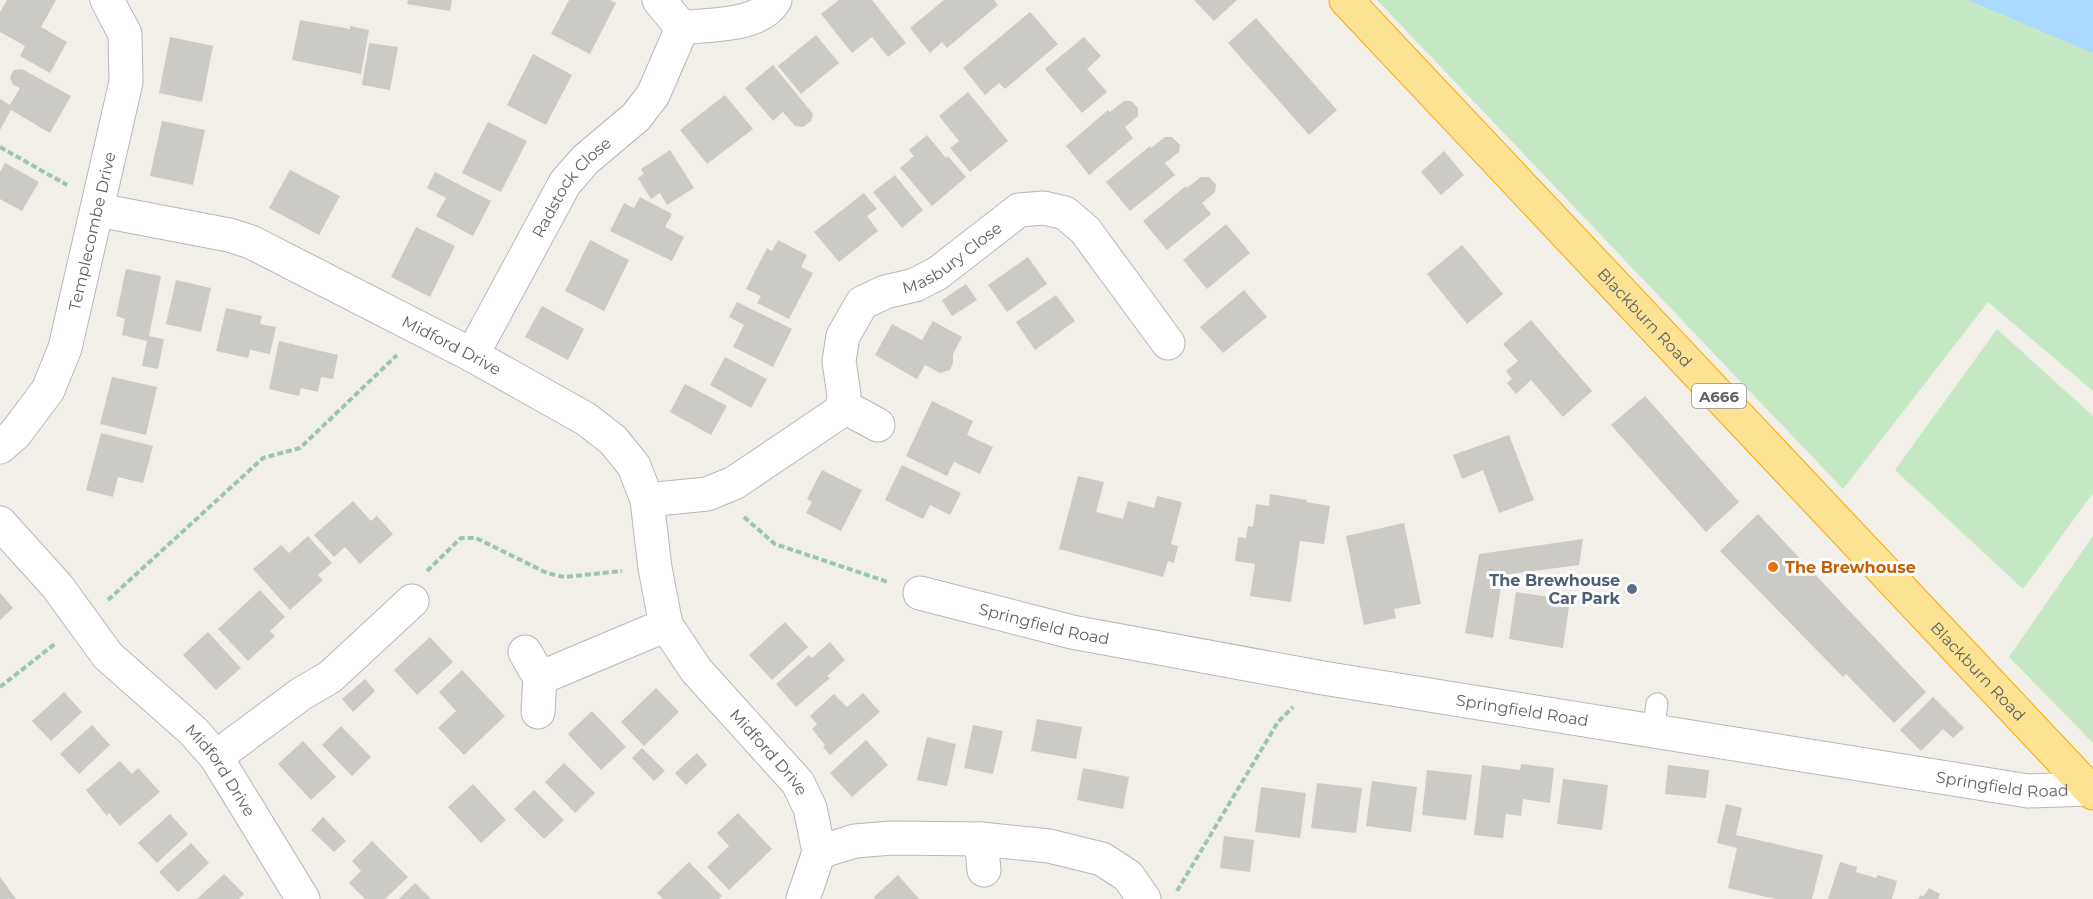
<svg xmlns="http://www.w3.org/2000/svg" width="2093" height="899" font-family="Montserrat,sans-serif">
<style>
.green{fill:#c5e8c5}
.water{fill:#aadaff}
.building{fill:#cccac5}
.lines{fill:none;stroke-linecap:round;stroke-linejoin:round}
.lane-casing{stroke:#b5b8bc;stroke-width:23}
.street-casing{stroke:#b5b8bc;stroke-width:35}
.highway-casing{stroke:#f9ab00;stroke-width:35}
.path{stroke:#9cc7a9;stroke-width:4;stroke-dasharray:6 3;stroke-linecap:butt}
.lane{stroke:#fff;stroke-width:21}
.street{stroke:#fff;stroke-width:33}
.highway{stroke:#fde293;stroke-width:33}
.food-dot{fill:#e8710a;stroke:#fff;stroke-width:2}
.service-dot{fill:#5c6f8a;stroke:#fff;stroke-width:2}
.labels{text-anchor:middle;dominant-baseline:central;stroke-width:6;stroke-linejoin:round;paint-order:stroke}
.shield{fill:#fff;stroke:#8f9295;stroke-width:1.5}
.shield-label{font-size:15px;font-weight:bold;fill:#5f6368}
.street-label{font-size:16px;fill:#5f6368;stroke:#fff}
.food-label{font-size:16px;font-weight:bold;fill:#c56008;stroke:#fff;text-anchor:start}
.service-label{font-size:16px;font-weight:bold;fill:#4e5e75;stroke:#fff;text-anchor:end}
</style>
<rect width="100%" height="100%" fill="#f1efe8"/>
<!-- green -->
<g class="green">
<path d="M1377,0H2093V391L1988,302L1843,489Z"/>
<path d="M1997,329L2093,416V493L2023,589L1895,470Z"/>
<path d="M2093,536V743L2009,657Z"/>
</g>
<!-- water -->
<path class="water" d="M1968,0H2093V53Z"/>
<!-- building -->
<g class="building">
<path d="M7,0H56L41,27L67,42L50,73L20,56L25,46L0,32V12Z"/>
<path d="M408,0H452L450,11L407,4Z"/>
<path d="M569,0H610L616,3L590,54L551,34Z"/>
<path d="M839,0H872L906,43L888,57L872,37L852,53L821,14Z"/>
<path d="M944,0H994L998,5L947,48L942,42L930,53L910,28Z"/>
<path d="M1194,0H1237L1214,21Z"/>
<path d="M1030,12L1058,44L1005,89L999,83L985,95L963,68Z"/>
<path d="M1256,18L1337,110L1309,135L1228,43Z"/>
<path d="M300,20L350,29V26L369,30L361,74L292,60Z"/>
<path d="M816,35L839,63L801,94L778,66Z"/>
<path d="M170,37L213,46L202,102L159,93Z"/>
<path d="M1084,37L1101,56L1087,69L1107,92L1082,113L1045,69Z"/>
<path d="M369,43L398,47L390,90L362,85Z"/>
<path d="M533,54L572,75L546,125L507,105Z"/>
<path d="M773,65L813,114L811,121L803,127L795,126L783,112L773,121L745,88Z"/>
<path d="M22,69L71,96L50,133L11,110L0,130V99L10,105L20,88L13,85L10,77L14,70Z"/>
<path d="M968,92L1008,141L970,172L950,148L959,141L939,116Z"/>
<path d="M725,95L753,129L707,164L680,130Z"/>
<path d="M1124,101H1131L1138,108V116L1125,127L1133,138L1089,175L1066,146L1108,110L1110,112Z"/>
<path d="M162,121L205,130L193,185L150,176Z"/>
<path d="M488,122L527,141L501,192L462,173Z"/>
<path d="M927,135L946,158L948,156L966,177L932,206L900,168L914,156L909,150Z"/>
<path d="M1165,137H1172L1180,145L1179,152L1165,163L1175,175L1130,211L1106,182L1150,146L1151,148Z"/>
<path d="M670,150L694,188L667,205L660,193L651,199L638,178L644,174L641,169Z"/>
<path d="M1444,151L1464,175L1441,195L1421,172Z"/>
<path d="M5,163L39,182L22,211L0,199V172Z"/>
<path d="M290,170L340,196L319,235L269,208Z"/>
<path d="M435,172L491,201L473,236L436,216L446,198L427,188Z"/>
<path d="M895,175L923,210L902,228L873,192Z"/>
<path d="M1201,177H1209L1216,185L1215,192L1202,203L1211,214L1167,250L1143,221L1186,186L1187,188Z"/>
<path d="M864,193L877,209L867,216L878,231L839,262L814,232Z"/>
<path d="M640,197L672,214L665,227L684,237L672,261L610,231L624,203L634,208Z"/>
<path d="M1226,224L1250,253L1207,289L1183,260Z"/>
<path d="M416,227L455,246L430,297L391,277Z"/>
<path d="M590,240L629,260L604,311L565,291Z"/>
<path d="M778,240L807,255L801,267L813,273L789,319L757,303L761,296L746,289L767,248L772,251Z"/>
<path d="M1462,245L1503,294L1467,324L1427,274Z"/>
<path d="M1028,257L1047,284L1007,312L988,285Z"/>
<path d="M126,269L161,276L149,336L164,339L158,369L142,366L147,341L122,335L125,319L116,316Z"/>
<path d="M176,280L211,288L201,332L166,324Z"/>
<path d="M966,284L977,300L952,316L942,300Z"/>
<path d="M1244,290L1267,317L1223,353L1200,327Z"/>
<path d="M1056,295L1075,321L1035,350L1016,322Z"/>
<path d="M737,302L792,329L773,367L733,347L744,325L729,317Z"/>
<path d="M542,306L584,329L568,360L525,337Z"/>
<path d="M226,308L262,316L260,324L276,327L270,354L250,350L248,358L216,351Z"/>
<path d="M1531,320L1592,391L1563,417L1531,380L1516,394L1507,383L1512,379L1506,371L1518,361L1503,344Z"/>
<path d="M933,321L962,337L953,354V363L950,370L940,373L925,365L917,379L875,355L892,324L922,340Z"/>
<path d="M279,341L338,355L333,379L321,377L318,392L301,388L299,396L269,389Z"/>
<path d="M725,357L767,379L751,408L710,385Z"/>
<path d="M112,377L157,387L146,435L100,424Z"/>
<path d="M685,384L727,406L711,435L670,412Z"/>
<path d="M1645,396L1739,502L1706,532L1611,425Z"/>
<path d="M932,401L973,421L967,435L993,447L980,474L954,462L947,476L906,456Z"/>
<path d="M101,433L153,446L143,483L118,477L113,497L86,490Z"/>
<path d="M1509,435L1534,500L1499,513L1483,470L1462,479L1453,455Z"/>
<path d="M902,465L961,493L950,515L930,505L923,519L885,500Z"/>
<path d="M822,470L862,490L841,531L806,513L812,502L807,499Z"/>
<path d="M1078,476L1104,482L1096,512L1123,519L1128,501L1154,508L1157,496L1182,502L1171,544L1178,546L1174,563L1168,561L1163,577L1059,549Z"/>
<path d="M1270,494L1307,500L1306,502L1330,506L1324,544L1300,541L1291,602L1250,596L1255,564L1235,561L1238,537L1246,538L1248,526L1253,527L1256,504L1269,506Z"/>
<path d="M353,501L371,521L377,516L393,534L360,564L345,547L334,557L314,535Z"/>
<path d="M1758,514L1926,692L1894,723L1846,674L1843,677L1720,551Z"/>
<path d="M1404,523L1421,604L1394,609L1396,618L1364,625L1346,536Z"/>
<path d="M308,536L332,563L318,575L323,580L290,610L253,569L281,545L289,553Z"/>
<path d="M1583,539L1579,565L1503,575L1493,638L1465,633L1479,554Z"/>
<path d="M260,590L285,617L270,631L275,636L248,661L218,629Z"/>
<path d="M1516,592L1570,600L1563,648L1509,639Z"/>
<path d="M0,593L13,608L0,620Z"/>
<path d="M785,622L808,647L772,680L749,655Z"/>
<path d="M208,632L241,668L216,690L183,655Z"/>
<path d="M430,637L453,662L417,695L394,670Z"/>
<path d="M830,642L845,660L827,676L830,678L796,707L776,684L809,655L812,658Z"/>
<path d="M462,670L505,716L464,755L438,728L456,711L439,692Z"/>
<path d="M365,679L375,691L353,712L342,699Z"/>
<path d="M656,688L679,712L644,746L621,722Z"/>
<path d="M64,692L82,712L51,741L32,721Z"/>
<path d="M863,693L880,712L830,755L823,747L825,745L812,729L817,724L810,716L834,694L847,707Z"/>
<path d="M1933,697L1964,728L1953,738L1943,729L1921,751L1900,730Z"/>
<path d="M592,711L626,747L601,770L568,734Z"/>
<path d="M1037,719L1082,727L1076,759L1031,751Z"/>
<path d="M92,725L110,745L79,774L60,754Z"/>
<path d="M973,725L1003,731L993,774L964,768Z"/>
<path d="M341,726L371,757L352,776L322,745Z"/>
<path d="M927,737L956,744L947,786L917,780Z"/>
<path d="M866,740L888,765L852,797L830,773Z"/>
<path d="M303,741L336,777L311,800L278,764Z"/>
<path d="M642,748L665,771L654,781L632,758Z"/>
<path d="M697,753L707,765L686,785L675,773Z"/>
<path d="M120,761L132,774L138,768L160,792L120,826L109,813L107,816L86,790Z"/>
<path d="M564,763L595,793L575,813L545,782Z"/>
<path d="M1521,764L1554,768L1550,803L1523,799L1521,816L1506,814L1503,838L1474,835L1482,765L1520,770Z"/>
<path d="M1668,765L1709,770L1706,798L1665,794Z"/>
<path d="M1083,768L1129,777L1123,809L1077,800Z"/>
<path d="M1427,770L1472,775L1466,820L1422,815Z"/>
<path d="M1563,779L1608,785L1602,830L1557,824Z"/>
<path d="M1372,781L1417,787L1411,832L1366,826Z"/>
<path d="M1317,783L1362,788L1356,833L1311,828Z"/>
<path d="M473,784L506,820L481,843L448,807Z"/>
<path d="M1261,787L1306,793L1300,838L1255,832Z"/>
<path d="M534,790L564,820L544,839L514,809Z"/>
<path d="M1726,804L1742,808L1736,835L1823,855L1812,899H1775L1728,888L1737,848L1717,843Z"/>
<path d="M738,813L772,849L729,890L707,867L729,846L717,833Z"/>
<path d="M170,814L188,834L157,863L138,843Z"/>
<path d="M323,817L346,841L334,852L311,830Z"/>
<path d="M1224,836L1254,840L1250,872L1220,868Z"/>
<path d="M372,841L408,877L385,899H365L349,883L361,871L352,861Z"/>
<path d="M191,843L209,863L178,892L159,872Z"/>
<path d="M689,862L722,896L719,899H663L657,893Z"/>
<path d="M1840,862L1857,867L1856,872L1876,878L1878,875L1897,881L1892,899H1828Z"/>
<path d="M224,874L244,894L239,899H197Z"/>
<path d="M898,875L919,899H875L874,897Z"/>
<path d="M0,877L16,899H0Z"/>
<path d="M415,883L431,899H399Z"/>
<path d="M1929,888L1940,894L1938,899H1918L1921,895L1923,897Z"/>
</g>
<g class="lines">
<!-- lane casing -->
<g class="lane-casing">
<path id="lane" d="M1653,731L1657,704"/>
</g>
<!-- street casing -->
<g class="street-casing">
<g id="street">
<path d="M659,0L682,28C710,24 760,27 775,0"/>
<path id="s1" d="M98,210L229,235L251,242L472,355L586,419L613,440L634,466L647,500L655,568L666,625L696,670L798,783L810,808L819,852L803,899"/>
<path id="s2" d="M472,355L565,183L585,160L636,117L653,95L682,28"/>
<path d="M843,406L878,425"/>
<path id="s3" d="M0,447L15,434L48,390L65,348L126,82L125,34L107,0"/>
<path id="s4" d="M647,500L707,494L734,483L838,413L843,406L844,395L839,361L843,336L862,303L885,292L915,285L938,273L1019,210L1044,208L1065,213L1085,230L1168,343"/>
<path id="s5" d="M0,523L57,586L108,656L193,731L216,757L303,899"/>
<path id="s6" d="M920,593L1072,632L1323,678L2028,791L2089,789"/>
<path d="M525,652L540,678L538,712"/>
<path d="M540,678L666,625"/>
<path d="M216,757L301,694L330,677L412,601"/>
<path d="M981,839L984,870"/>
<path d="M819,852L855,841L892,838L981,839L1049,846L1102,859L1128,876L1144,899"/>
</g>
</g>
<!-- highway casing -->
<g class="highway-casing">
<g id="highway">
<path id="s7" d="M1346,0L2093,793"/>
</g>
</g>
<!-- path -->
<g class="path">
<path d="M0,147L67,185"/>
<path d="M744,517L775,544L888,582"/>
<path d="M427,571L461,538H476L547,573L564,577L622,571"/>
<path d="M108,600L263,458L300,448L397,355"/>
<path d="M0,687L56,643"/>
<path d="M1177,891L1278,722L1293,707"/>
</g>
<!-- lane -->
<use href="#lane" class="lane"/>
<!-- street -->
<use href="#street" class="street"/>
<!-- highway -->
<use href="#highway" class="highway"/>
</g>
<!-- markers -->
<circle class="food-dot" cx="1773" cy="567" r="6"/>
<circle class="service-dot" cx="1632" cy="589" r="6"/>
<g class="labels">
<!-- shield labels -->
<rect class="shield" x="1692" y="384" width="54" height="24" rx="4.5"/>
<g class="shield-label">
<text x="1719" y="396">A666</text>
</g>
<!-- street labels -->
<g class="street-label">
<text stroke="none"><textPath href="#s2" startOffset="196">Radstock Close</textPath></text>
<text stroke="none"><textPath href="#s3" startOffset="240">Templecombe Drive</textPath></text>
<text stroke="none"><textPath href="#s4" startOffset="434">Masbury Close</textPath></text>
<text stroke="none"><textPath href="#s7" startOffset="436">Blackburn Road</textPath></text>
<text stroke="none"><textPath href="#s1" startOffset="382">Midford Drive</textPath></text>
<text stroke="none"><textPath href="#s6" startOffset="128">Springfield Road</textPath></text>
<text stroke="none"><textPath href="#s7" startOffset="922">Blackburn Road</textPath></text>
<text stroke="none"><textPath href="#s6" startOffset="614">Springfield Road</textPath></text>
<text stroke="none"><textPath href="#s1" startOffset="930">Midford Drive</textPath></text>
<text stroke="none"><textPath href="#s5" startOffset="333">Midford Drive</textPath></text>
<text stroke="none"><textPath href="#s6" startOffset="1100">Springfield Road</textPath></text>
</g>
<!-- food labels -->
<g class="food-label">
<text x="1785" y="567">The Brewhouse</text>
</g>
<!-- service labels -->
<g class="service-label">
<text x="1620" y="580">The Brewhouse<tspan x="1620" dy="18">Car Park</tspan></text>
</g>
</g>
</svg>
